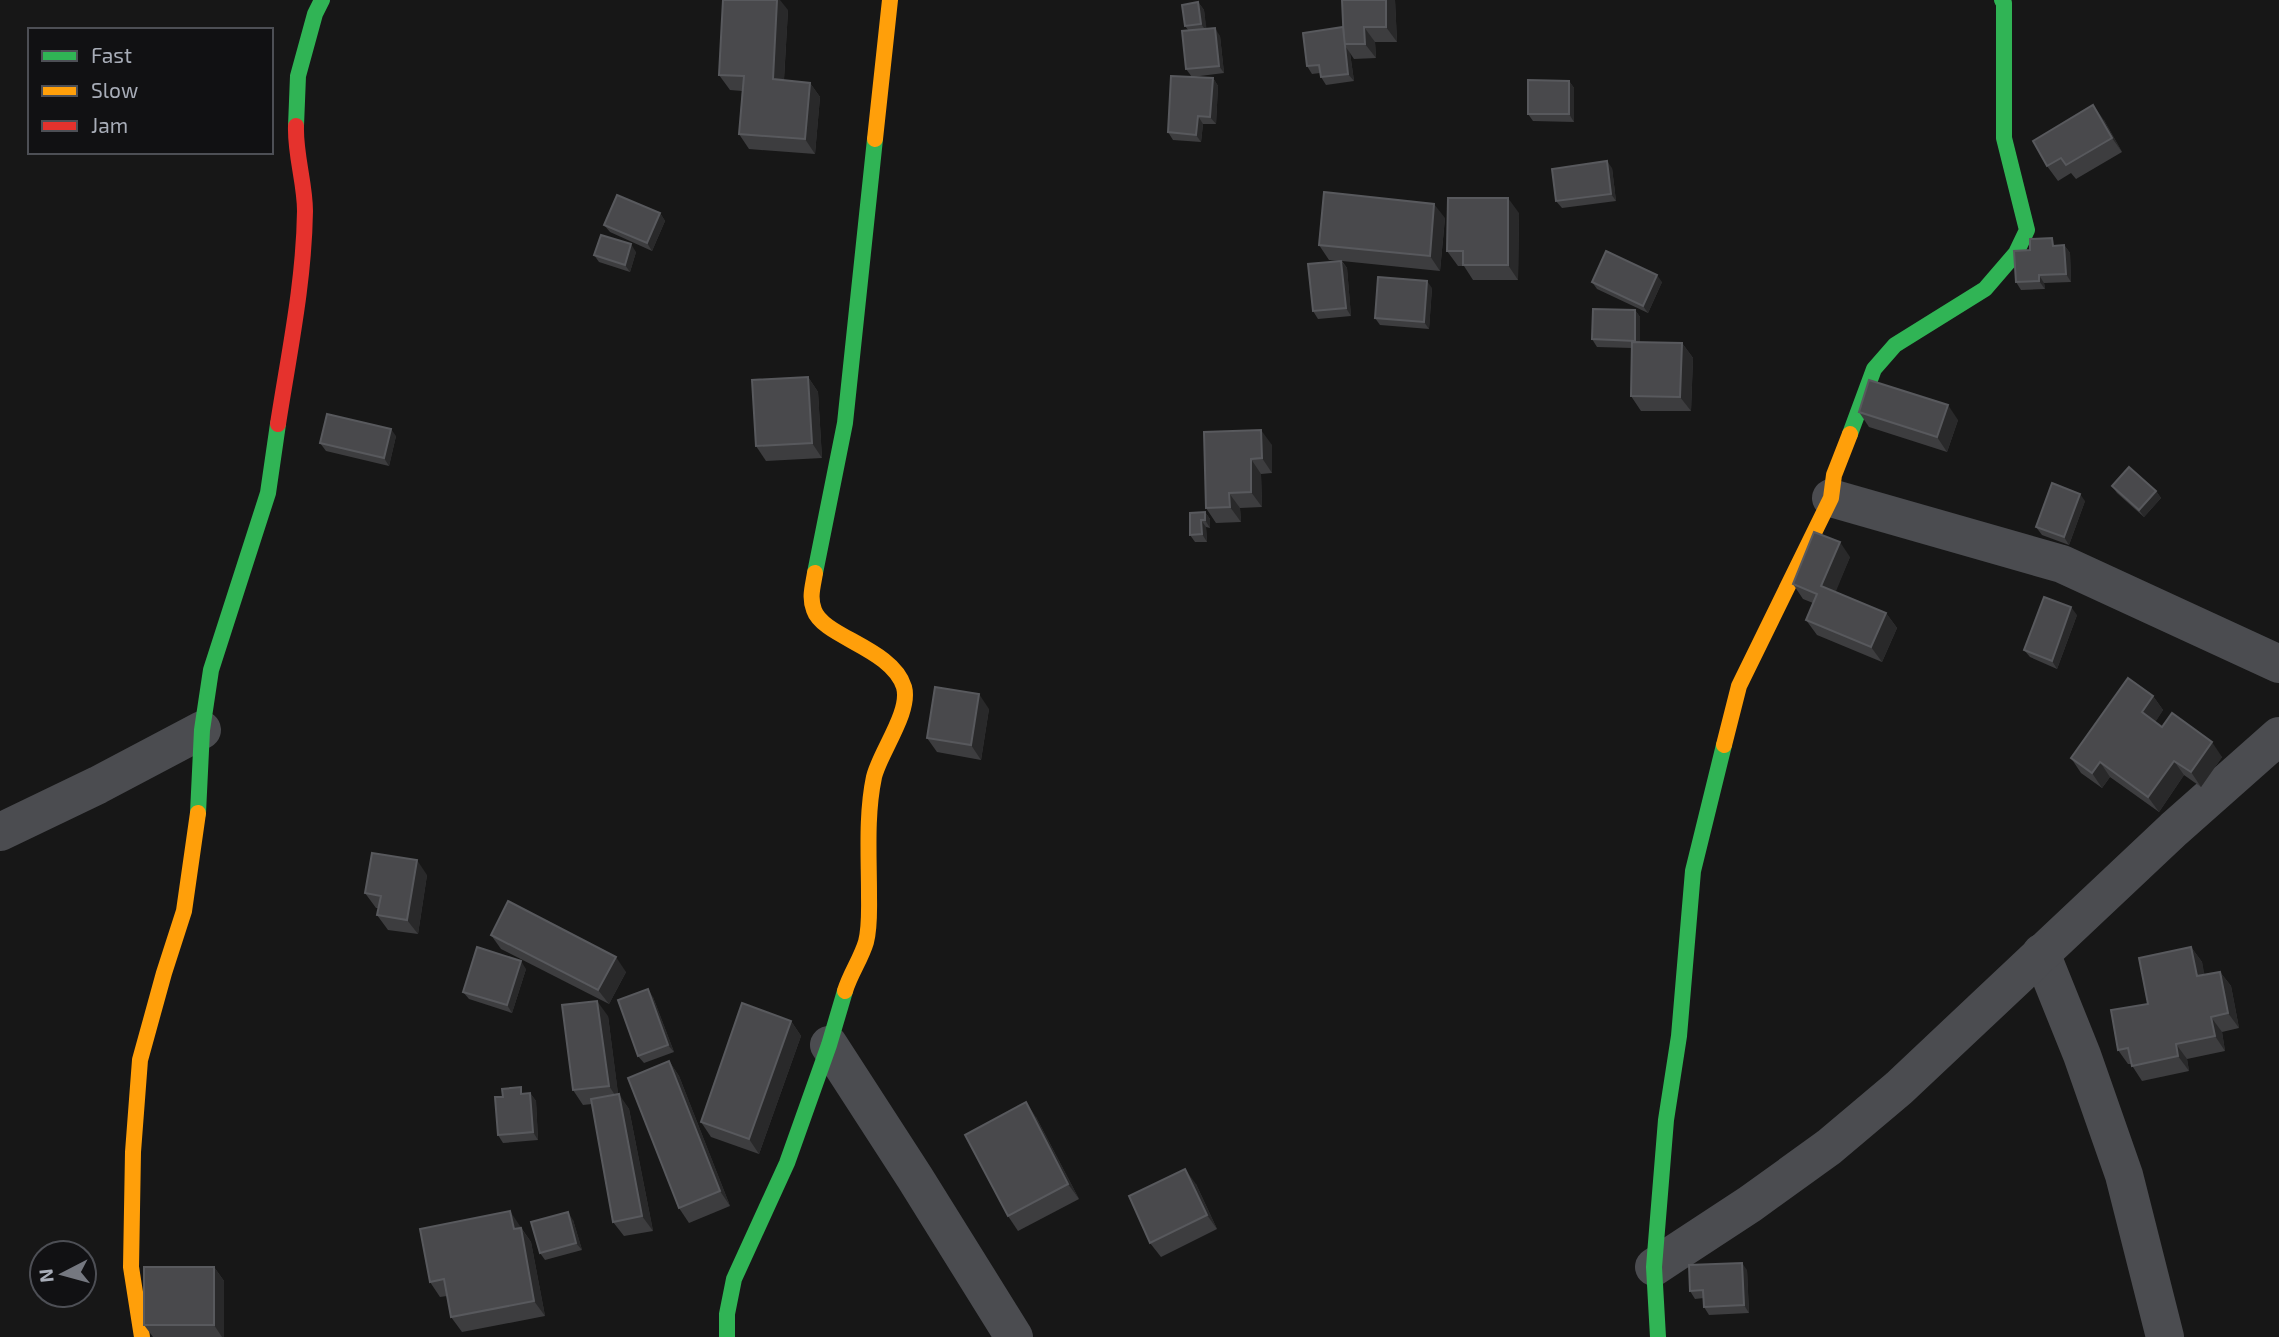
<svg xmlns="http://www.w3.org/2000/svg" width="2279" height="1337" font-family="'Exo 2',sans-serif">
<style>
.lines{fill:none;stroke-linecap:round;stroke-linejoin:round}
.street{stroke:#4b4c50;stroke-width:38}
.fast{stroke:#30b455;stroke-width:16}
.slow{stroke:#ff9f0a;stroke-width:16}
.jam{stroke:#e5322d;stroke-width:16}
.wall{fill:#3d3d3f}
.shaded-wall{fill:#29292a}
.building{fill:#49494c;stroke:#58595d;stroke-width:2}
</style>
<rect width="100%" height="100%" fill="#171717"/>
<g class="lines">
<!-- street -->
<g class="street">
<path d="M1831,498L2062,564L2279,664"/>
<path d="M0,832L98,785L202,730"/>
<path d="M2041,953L2082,1055L2124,1175L2165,1337"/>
<path d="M829,1045L915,1178L1014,1337"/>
<path d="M1654,1267L1750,1204L1829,1147L1899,1088L2174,829L2279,736"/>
</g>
<!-- fast -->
<g class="fast">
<path d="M296,126L298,76L315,14L322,0"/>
<path d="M1850,434L1874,369L1895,345L1985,289L2016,253L2027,230L2004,138V3L2002,0"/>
<path d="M815,573L845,423L875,139"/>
<path d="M198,813L202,730L211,670L268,493L278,424"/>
<path d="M727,1337V1314L734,1279L787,1163L829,1045L845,991"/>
<path d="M1658,1337L1654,1267L1666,1120L1679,1036L1693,871L1724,745"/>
</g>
<!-- slow -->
<g class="slow">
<path d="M875,139L890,0"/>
<path d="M815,573C813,586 809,597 814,610C823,637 892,648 904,687C911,712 880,752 874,777C866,815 869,856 869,894C869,909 870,927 866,942C861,959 850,974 845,991"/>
<path d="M1724,745L1739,686L1831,498L1834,475L1850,434"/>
<path d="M142,1337L131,1267L133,1152L140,1060L164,973L184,911L198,813"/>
</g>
<!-- jam -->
<path class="jam" d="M278,424C289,353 304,283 305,211C305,183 295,155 296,126"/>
</g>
<!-- wall -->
<g class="wall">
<path d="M1342,0H1395L1397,42H1375L1376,58L1354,59L1350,53L1354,81L1326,85L1321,77L1320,73L1312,74L1307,66L1343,28Z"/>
<path d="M1198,2L1204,10L1206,29L1220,36L1224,73L1192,77L1186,69L1189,31L1185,26Z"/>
<path d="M788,10L784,80L810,83L820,97L815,154L749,149L739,134L742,91L730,90L719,75Z"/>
<path d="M1213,78L1218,86L1216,124H1203L1201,142L1173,140L1168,132Z"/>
<path d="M1569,81L1574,88V122L1533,121L1528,114Z"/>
<path d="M2104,120L2122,152L2076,179L2071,173L2058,181L2047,166Z"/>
<path d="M1612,168L1616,201L1562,208L1556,201Z"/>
<path d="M660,213L665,221L652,251L610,232L604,225Z"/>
<path d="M1519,213L1518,280H1473L1464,266H1458L1447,251Z"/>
<path d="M1445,218L1440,271L1342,261L1347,268L1351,316L1318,319L1313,311L1339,261L1329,260L1319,245Z"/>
<path d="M2064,245L2070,253L2071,282L2044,283L2045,289L2021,290L2016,282L2030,250Z"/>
<path d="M636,252L630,272L599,262L594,255Z"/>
<path d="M1592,282H1662L1648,313L1597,289Z"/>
<path d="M1432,288L1429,329L1380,325L1375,318Z"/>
<path d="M1635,310L1640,317V342L1682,343L1693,358L1691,411H1641L1631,396L1632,348L1597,347L1592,339Z"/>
<path d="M808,377L818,392L822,458L766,461L756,446Z"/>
<path d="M1859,412L1958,420L1947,452L1869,427Z"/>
<path d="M1204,432L1272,445V473L1261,474L1262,507L1240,508L1241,522L1216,523L1206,508Z"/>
<path d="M396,436L389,466L326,451L320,443Z"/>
<path d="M2112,486L2156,491L2161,498L2144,517L2117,493Z"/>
<path d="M2085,501L2069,545L2042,535L2036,527Z"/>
<path d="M1205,512L1210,519V528L1206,527L1207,542H1195L1190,535Z"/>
<path d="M1850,557L1835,592L1886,613L1897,628L1882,662L1817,635L1806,620L1813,603L1803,599L1793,584Z"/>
<path d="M2077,615L2057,669L2030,657L2024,650Z"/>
<path d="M2153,696L2163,710L2155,722L2162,727L2222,757L2201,787L2184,775L2159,812L2110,777L2102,788L2081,773L2071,758Z"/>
<path d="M989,709L981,760L937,752L927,738Z"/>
<path d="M427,875L418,934L388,930L377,915L378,908H376L365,893Z"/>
<path d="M491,935L626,972L609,1004L501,949Z"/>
<path d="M2191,947L2202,962L2204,975L2220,972L2231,986L2239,1028L2222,1032L2225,1051L2187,1059L2189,1071L2142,1081L2131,1064H2128L2118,1050L2148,1004Z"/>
<path d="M526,969L512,1013L469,999L463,992Z"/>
<path d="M653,997L674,1052L644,1063L638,1056Z"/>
<path d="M608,1016L618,1094L629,1109L653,1231L624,1236L613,1222L592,1104L583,1105L573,1090Z"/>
<path d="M791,1021L801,1036L759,1154L711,1137L701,1122Z"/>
<path d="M669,1061L679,1076L730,1206L689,1223L679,1208Z"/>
<path d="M530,1093L536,1101L538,1140L503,1143L498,1135L503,1097Z"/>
<path d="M1036,1117L1079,1199L1018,1231L1008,1216Z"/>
<path d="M1196,1184L1217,1229L1161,1257L1150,1243Z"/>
<path d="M573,1220L582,1250L545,1260L540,1253Z"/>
<path d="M520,1226L531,1242L545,1316L462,1332L451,1317L447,1296L440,1297L430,1282Z"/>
<path d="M214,1267L224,1281V1337H153L144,1325Z"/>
<path d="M1747,1270L1749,1313L1709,1315L1704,1307V1298L1695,1299L1690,1291Z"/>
</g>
<!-- shaded-wall -->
<g class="shaded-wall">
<path d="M777,0H780L788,10L783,94L773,79Z"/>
<path d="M1386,0H1395L1397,42L1386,27Z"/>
<path d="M1198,2L1204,10L1207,32L1201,24Z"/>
<path d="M1364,27L1375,42L1376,58L1365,44Z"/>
<path d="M1215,28L1220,36L1224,73L1219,66Z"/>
<path d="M1345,46L1350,53L1354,81L1348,74Z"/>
<path d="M1213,78L1218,86L1216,124L1210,117Z"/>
<path d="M1569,81L1574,88V122L1569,114Z"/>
<path d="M810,83L820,97L815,154L805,139Z"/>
<path d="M2093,105L2104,120L2122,152L2112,138Z"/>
<path d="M1198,116L1203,124L1201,142L1196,135Z"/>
<path d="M1607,161L1612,168L1616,201L1611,194Z"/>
<path d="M1508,198L1519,213L1518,280L1508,265Z"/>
<path d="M1434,204L1445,218L1440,271L1430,256Z"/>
<path d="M660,213L665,221L652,251L647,243Z"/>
<path d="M631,244L636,252L630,272L625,265Z"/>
<path d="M2064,245L2070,253L2071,282L2066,274Z"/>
<path d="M1341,261L1347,268L1351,316L1346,308Z"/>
<path d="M1657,275L1662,282L1648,313L1643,306Z"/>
<path d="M2039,275L2044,283L2045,289L2039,281Z"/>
<path d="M1427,281L1432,288L1429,329L1424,322Z"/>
<path d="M1635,310L1640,317V348L1635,341Z"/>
<path d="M1682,343L1693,358L1691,411L1680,397Z"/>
<path d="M808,377L818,392L822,458L812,443Z"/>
<path d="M1948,405L1958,420L1947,452L1937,437Z"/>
<path d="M391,429L396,436L389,466L384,458Z"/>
<path d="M1261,430L1272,445V473L1262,458Z"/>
<path d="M1251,459L1261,474L1262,507L1251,492Z"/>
<path d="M2156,491L2161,498L2144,517L2139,510Z"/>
<path d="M1229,493L1240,508L1241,522L1230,507Z"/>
<path d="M2080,494L2085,501L2069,545L2064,537Z"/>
<path d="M1205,512L1210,519V528L1205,520Z"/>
<path d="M1201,520L1206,527L1207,542L1202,534Z"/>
<path d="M1840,542L1850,557L1832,601L1821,586Z"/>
<path d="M2071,607L2077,615L2057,669L2052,661Z"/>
<path d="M1886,613L1897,628L1882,662L1871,647Z"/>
<path d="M979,694L989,709L981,760L971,745Z"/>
<path d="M2153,696L2163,710L2152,727L2142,712Z"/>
<path d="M2212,742L2222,757L2201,787L2191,772Z"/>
<path d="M2174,761L2184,775L2159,812L2148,797Z"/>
<path d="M2100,762L2110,777L2102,788L2092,773Z"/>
<path d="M417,860L427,875L418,934L407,920Z"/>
<path d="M2191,947L2202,962L2208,991L2197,976Z"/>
<path d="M616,957L626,972L609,1004L598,990Z"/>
<path d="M521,961L526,969L512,1013L507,1005Z"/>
<path d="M2220,972L2231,986L2239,1028L2228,1013Z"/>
<path d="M648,989L653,997L674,1052L668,1045Z"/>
<path d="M597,1001L608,1016L619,1101L609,1086Z"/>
<path d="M2211,1017L2222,1032L2225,1051L2215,1036Z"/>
<path d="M791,1021L801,1036L759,1154L749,1139Z"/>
<path d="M2176,1044L2187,1059L2189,1071L2178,1056Z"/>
<path d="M669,1061L679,1076L730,1206L720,1191Z"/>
<path d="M530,1093L536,1101L538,1140L533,1132Z"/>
<path d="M619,1094L629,1109L653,1231L642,1216Z"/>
<path d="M1026,1102L1036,1117L1079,1199L1068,1184Z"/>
<path d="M1185,1169L1196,1184L1217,1229L1207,1215Z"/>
<path d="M510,1211L520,1226L523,1242L521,1228L531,1242L545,1316L534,1301Z"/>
<path d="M568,1212L573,1220L582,1250L576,1243Z"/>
<path d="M1742,1263L1747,1270L1749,1313L1744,1305Z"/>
<path d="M214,1267L224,1281V1337H222L214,1325Z"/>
</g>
<!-- building -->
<g class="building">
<path d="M723,0H777L773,79L810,83L805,139L739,134L744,76L719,75Z"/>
<path d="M1342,0H1386V27H1364L1365,44H1344Z"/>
<path d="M1198,2L1201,24L1185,26L1182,5Z"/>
<path d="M1343,27L1348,74L1321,77L1319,65L1307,66L1303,33Z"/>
<path d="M1215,28L1219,66L1186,69L1182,31Z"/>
<path d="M1171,76L1213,78L1210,117L1198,116L1196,135L1168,132Z"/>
<path d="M1528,80L1569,81V114H1528Z"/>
<path d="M2093,105L2112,138L2066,165L2061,158L2047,166L2033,141Z"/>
<path d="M1607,161L1611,194L1556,201L1552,169Z"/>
<path d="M1324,192L1434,204L1430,256L1319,245Z"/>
<path d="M617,195L660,213L647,243L604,225Z"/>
<path d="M1448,198H1508V265H1463V251H1447Z"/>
<path d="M601,235L631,244L625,265L594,255Z"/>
<path d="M2052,238L2053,246L2064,245L2066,274L2039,275V281L2016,282L2014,251L2030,250V239Z"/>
<path d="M1606,251L1657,275L1643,306L1592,282Z"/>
<path d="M1341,261L1346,308L1313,311L1308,264Z"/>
<path d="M1378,277L1427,281L1424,322L1375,318Z"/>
<path d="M1593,309L1635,310V341L1592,339Z"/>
<path d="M1632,342L1682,343L1680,397L1631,396Z"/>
<path d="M808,377L812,443L756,446L752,380Z"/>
<path d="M1869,380L1948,405L1937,437L1859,412Z"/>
<path d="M327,414L391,429L384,458L320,443Z"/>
<path d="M1261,430L1262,458L1251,459V492L1229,493L1230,507L1206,508L1204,432Z"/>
<path d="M2129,467L2156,491L2139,510L2112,486Z"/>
<path d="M2052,483L2080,494L2064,537L2036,527Z"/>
<path d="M1205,512V520H1201L1202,534L1190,535V513Z"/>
<path d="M1814,532L1840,542L1821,586L1886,613L1871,647L1806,620L1817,594L1793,584Z"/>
<path d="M2044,597L2071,607L2052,661L2024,650Z"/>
<path d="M2128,678L2153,696L2142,712L2162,727L2172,713L2212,742L2191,772L2174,761L2148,797L2100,762L2092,773L2071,758Z"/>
<path d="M935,687L979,694L971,745L927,738Z"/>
<path d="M372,853L417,860L407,920L377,915L381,896L365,893Z"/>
<path d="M508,901L616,957L598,990L491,935Z"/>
<path d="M477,947L521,961L507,1005L463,992Z"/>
<path d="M2191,947L2197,976L2220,972L2228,1013L2211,1017L2215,1036L2176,1044L2178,1056L2132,1066L2128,1048L2118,1050L2111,1010L2148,1004L2139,958Z"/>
<path d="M648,989L668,1045L638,1056L618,1000Z"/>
<path d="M597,1001L609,1086L573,1090L562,1005Z"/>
<path d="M742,1003L791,1021L749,1139L701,1122Z"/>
<path d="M669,1061L720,1191L679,1208L628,1078Z"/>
<path d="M521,1087V1094L530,1093L533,1132L498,1135L495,1097H503L502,1089Z"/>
<path d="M619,1094L642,1216L613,1222L591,1099Z"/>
<path d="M1026,1102L1068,1184L1008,1216L965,1135Z"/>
<path d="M1185,1169L1207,1215L1150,1243L1129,1196Z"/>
<path d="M510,1211L514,1229L521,1228L534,1301L451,1317L444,1279L430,1282L420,1229Z"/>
<path d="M568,1212L576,1243L540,1253L531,1222Z"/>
<path d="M1742,1263L1744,1305L1704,1307L1703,1290L1690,1291L1689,1265Z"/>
<rect x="144" y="1267" width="70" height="58"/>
</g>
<!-- legend -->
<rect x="28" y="28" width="245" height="126" fill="#111113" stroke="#4d4f55" stroke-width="2"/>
<rect x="42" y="51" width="35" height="10" fill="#30b455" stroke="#4d4f55" stroke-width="2"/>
<text x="91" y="63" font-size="21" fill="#a8adb8">Fast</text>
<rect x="42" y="86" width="35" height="10" fill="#ff9f0a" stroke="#4d4f55" stroke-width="2"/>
<text x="91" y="98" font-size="21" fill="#a8adb8">Slow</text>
<rect x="42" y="121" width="35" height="10" fill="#e5322d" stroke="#4d4f55" stroke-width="2"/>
<text x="91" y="133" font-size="21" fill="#a8adb8">Jam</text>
<!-- north arrow -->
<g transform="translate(63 1274) rotate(264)"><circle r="33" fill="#111113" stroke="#4d4f55" stroke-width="2"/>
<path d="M0-5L12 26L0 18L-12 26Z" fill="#757880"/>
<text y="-10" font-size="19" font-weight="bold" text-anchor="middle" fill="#a8adb8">N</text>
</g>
</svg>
